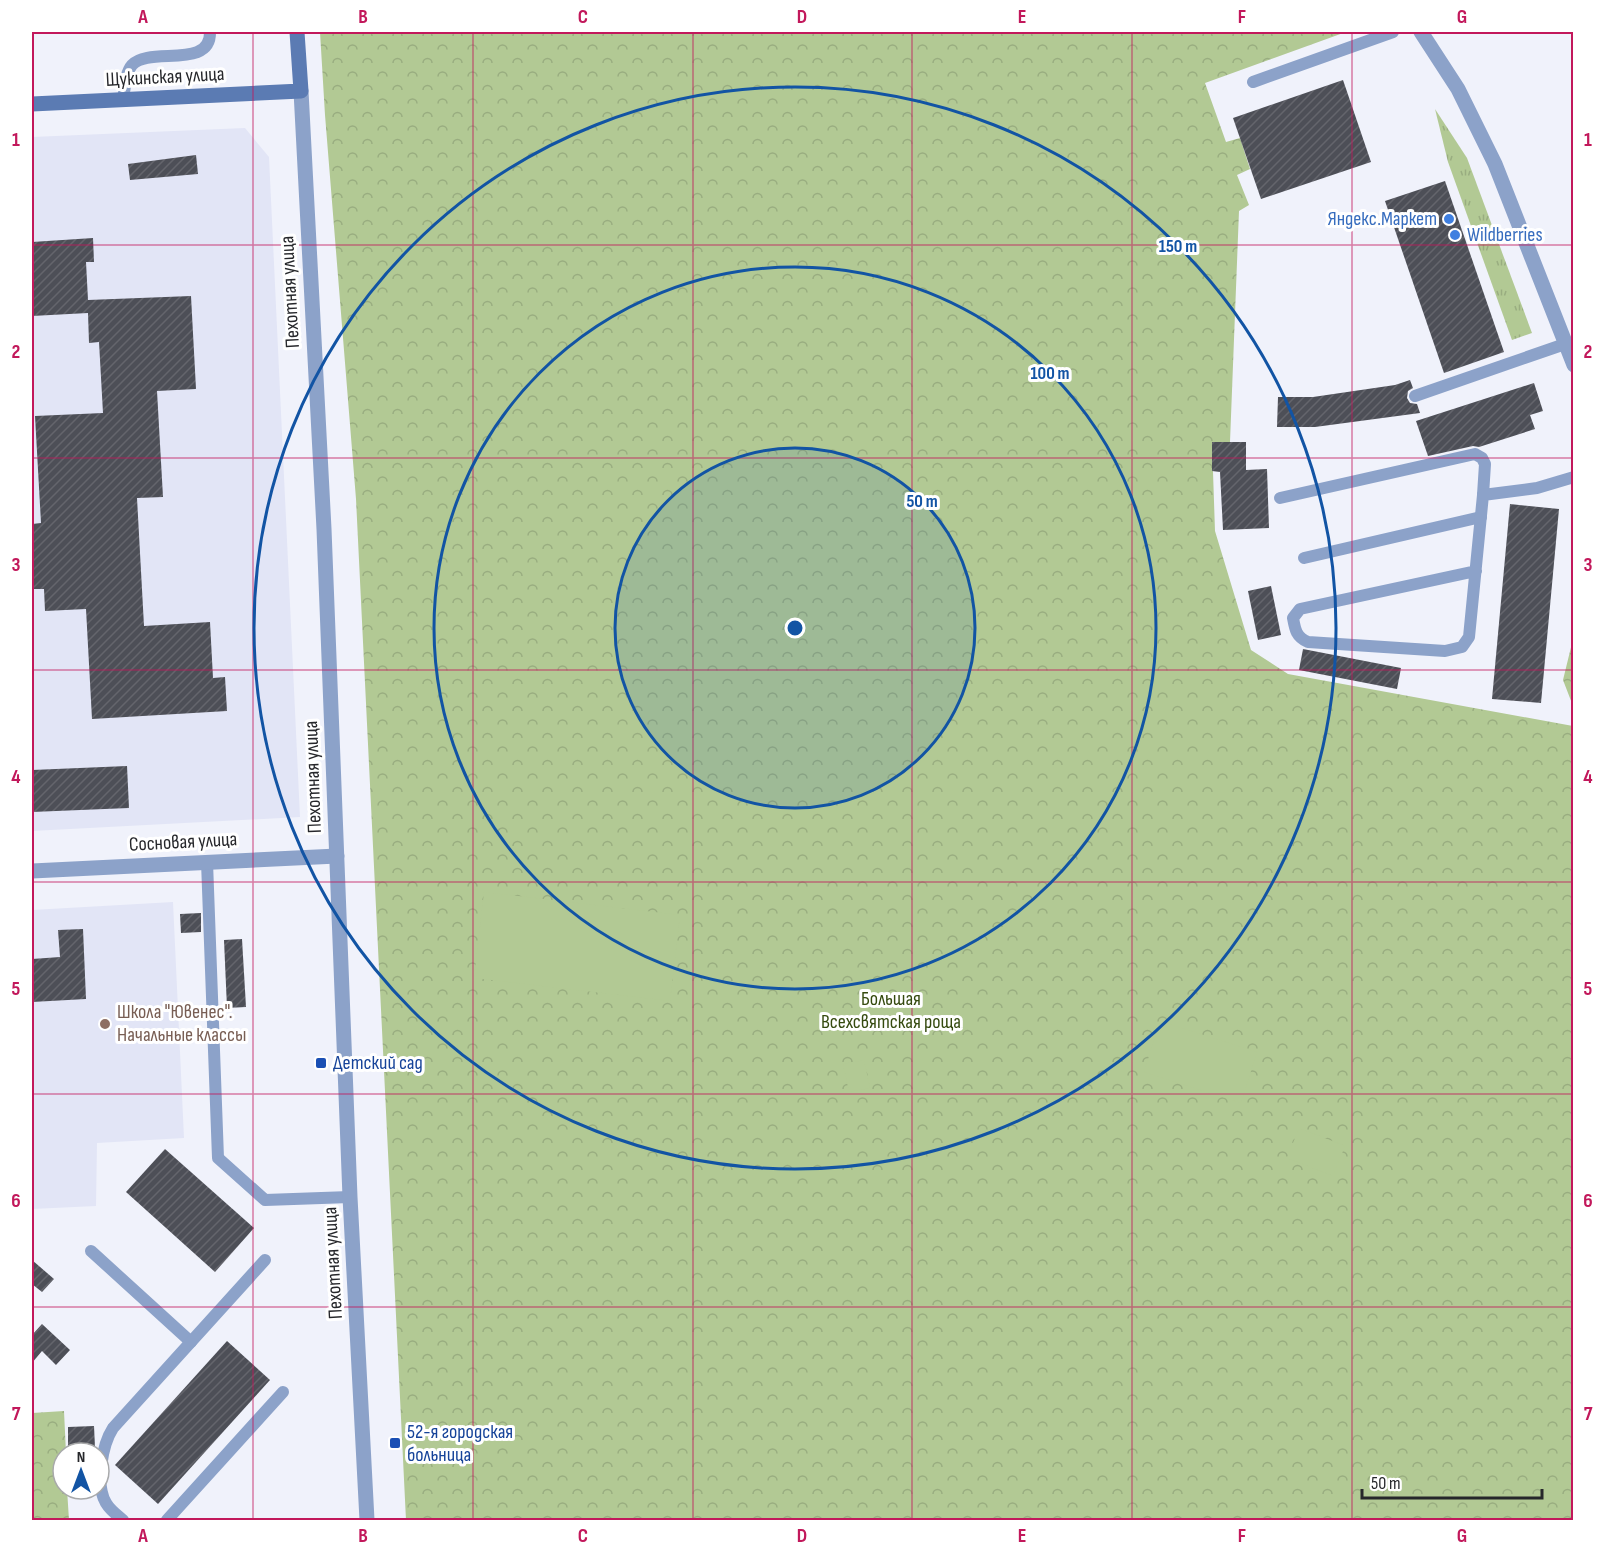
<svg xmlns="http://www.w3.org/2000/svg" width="1605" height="1552" font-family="'Sofia Sans Condensed',sans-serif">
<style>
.built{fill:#e2e5f6}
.grass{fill:url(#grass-tufts)}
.forest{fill:url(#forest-crowns)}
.pitch{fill:#b2c994}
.building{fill:url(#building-hatch)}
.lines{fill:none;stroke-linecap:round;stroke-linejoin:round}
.service{stroke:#8ca2c9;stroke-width:12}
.minor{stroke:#8ca2c9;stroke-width:15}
.tertiary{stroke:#8ca2c9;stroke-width:15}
.secondary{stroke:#5b7bb3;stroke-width:15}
.grid{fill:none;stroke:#c2185b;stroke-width:1.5;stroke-opacity:0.55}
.ring{fill:none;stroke:#1254a4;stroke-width:3}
.shop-dot{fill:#3f7fe0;stroke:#fff;stroke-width:2}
.education-dot{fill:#8d6e63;stroke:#fff;stroke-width:2}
.transit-dot{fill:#1a4fb4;stroke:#fff;stroke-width:2}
.labels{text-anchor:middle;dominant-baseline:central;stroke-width:6;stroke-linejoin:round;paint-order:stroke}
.street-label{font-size:20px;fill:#26272b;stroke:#fff}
.shop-label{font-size:20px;fill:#366cbe;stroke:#fff;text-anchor:end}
.park-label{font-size:20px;fill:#354a0f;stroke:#fff}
.education-label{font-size:20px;fill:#785e54;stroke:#fff;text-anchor:start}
.transit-label{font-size:20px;fill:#164399;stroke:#fff;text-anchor:start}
.centre{fill:#1254a4;stroke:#fff;stroke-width:3}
.ring-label{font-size:18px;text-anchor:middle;font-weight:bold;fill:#1254a4;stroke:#fff;stroke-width:6;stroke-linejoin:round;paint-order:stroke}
.neatline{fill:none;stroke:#c2185b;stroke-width:2}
.grid-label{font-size:20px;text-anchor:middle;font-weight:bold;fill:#c2185b}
</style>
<defs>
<pattern id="grass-tufts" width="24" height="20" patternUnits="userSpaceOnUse" patternTransform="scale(1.5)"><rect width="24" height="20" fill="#b2c994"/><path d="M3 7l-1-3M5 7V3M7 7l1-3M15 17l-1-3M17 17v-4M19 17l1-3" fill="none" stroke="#99ad80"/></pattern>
<pattern id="forest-crowns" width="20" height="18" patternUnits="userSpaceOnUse" patternTransform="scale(1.5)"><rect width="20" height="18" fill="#b2c994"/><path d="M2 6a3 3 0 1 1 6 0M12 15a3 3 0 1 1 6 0" fill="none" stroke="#99ad80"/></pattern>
<pattern id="building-hatch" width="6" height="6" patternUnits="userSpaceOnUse" patternTransform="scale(1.5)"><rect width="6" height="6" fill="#4d4f57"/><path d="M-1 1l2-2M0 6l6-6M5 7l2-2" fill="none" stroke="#64656c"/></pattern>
</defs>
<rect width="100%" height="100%" fill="#f0f2fb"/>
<!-- built -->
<g class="built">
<path d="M245,128L269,157L300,817L32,831V137Z"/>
<path d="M173,902L184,1138L97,1143L96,1206L32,1209V910Z"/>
</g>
<!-- grass -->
<path class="grass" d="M1435,109L1467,158L1532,333L1512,340L1448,162Z"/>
<!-- forest -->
<g class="forest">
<path d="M320,32H1346L1205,83L1226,142L1240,138L1250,169L1237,175L1249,205L1239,211L1230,442H1212L1215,531L1251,650L1288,674L1573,726V1520H406L356,499L325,115Z"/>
<path d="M1573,597V706L1563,680L1573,639Z"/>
<path d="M64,1411L66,1453H63V1489H67L69,1520H32V1413Z"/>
</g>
<!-- pitch -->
<g class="pitch">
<path d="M484,892L680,915L670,1001L474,978Z"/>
<path d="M1160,1021L1257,1052L1241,1103L1144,1072Z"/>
<path d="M864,1060L870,1088L849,1092L843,1064Z"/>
<path d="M1299,1128L1345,1146L1333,1176L1287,1158Z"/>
</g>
<!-- building -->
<g class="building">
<path d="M1343,80L1371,162L1261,199L1233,118Z"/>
<path d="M196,155L198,174L130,180L128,164Z"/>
<path d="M1445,181L1504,352L1444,373L1385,201Z"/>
<path d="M93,238L94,262H86L88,300L191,296L196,389L157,391L163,497L137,498L144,626L210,622L213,678L225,677L227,711L92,719L86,609L45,611L44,589H32V524L41,523L35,416L103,413L99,342L89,343L88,313L32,316V242Z"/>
<path d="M1410,380L1413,388L1408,391L1407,398L1410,403L1417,404L1420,413L1315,427H1277L1278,397H1313L1395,385Z"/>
<path d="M1534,383L1543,411L1530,415L1535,429L1479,447L1473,446L1428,456L1416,421Z"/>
<path d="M1212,442H1246V470L1267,469L1269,528L1223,530L1220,472L1212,471Z"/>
<path d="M1510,504L1559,509L1541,703L1492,699Z"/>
<path d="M1271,586L1281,635L1258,640L1248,591Z"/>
<path d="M1303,649L1401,668L1397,689L1299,670Z"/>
<path d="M127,766L129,808L32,812V770Z"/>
<path d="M201,913V932L181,933L180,914Z"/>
<path d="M83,929L86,999L32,1002V959L60,957L58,930Z"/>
<path d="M242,939L246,1007L227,1008L224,940Z"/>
<path d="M165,1149L254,1228L215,1272L126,1192Z"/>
<path d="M32,1260L54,1279L42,1292L32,1284Z"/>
<path d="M42,1324L70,1350L56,1365L42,1351L32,1363V1335Z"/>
<path d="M227,1341L270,1380L158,1504L115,1465Z"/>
<path d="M94,1426L95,1447L68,1448V1427Z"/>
</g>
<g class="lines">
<!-- service -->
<g class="service">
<path d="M1253,82L1393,32"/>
<path d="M123,100C125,89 125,73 132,65C149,46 211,70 210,32"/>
<path d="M1415,396L1565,344"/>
<path d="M1280,498L1475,454L1482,458L1485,464L1483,495"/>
<path d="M1304,558L1481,517"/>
<path d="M1476,571L1300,609L1293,618C1295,629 1296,637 1308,642L1445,651L1462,647L1469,637L1483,495L1537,488L1574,477"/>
<path d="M207,862L218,1158L265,1200L350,1197"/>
<path d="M91,1251L191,1342"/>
<path d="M123,1520C117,1515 110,1510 106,1503C95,1485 102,1445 113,1428L265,1260"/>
<path d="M167,1520L283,1392"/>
</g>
<!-- minor -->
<g class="minor">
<path d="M1421,32L1458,89L1495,164L1574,365"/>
<path d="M32,871L337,856"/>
</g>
<!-- tertiary -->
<path class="tertiary" d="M301,91L324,529L350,1197L367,1520"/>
<!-- secondary -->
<path class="secondary" d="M32,104L301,91L297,32"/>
</g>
<!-- grid -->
<path class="grid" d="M253,32V1520M473,32V1520M693,32V1520M912,32V1520M1132,32V1520M1352,32V1520M32,245H1574M32,458H1574M32,670H1574M32,882H1574M32,1094H1574M32,1307H1574"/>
<!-- distance rings -->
<circle cx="795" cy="628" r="180" fill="#1254a4" fill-opacity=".12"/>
<g class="ring">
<circle cx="795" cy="628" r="180"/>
<circle cx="795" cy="628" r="361"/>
<circle cx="795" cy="628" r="541"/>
</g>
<!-- markers -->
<g class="shop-dot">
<circle cx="1449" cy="219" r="6"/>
<circle cx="1455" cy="235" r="6"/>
</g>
<circle class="education-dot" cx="105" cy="1024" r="6"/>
<g class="transit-dot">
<rect x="315" y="1057" width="12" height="12" rx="3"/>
<rect x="389" y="1437" width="12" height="12" rx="3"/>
</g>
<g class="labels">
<!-- street labels -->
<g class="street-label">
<text transform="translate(165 77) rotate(-3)">Щукинская улица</text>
<text transform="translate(290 292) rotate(-93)">Пехотная улица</text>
<text transform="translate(313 777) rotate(-92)">Пехотная улица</text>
<text transform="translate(183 842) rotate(-3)">Сосновая улица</text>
<text transform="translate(333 1263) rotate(-93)">Пехотная улица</text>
</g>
<!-- shop labels -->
<g class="shop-label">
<text x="1437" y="219">Яндекс.Маркет</text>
<text x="1467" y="235" text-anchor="start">Wildberries</text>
</g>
<!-- park labels -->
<g class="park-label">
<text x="891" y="999">Большая<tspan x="891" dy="23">Всехсвятская роща</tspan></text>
</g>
<!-- education labels -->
<g class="education-label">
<text x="117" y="1012">Школа "Ювенес".<tspan x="117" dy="23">Начальные классы</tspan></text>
</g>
<!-- transit labels -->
<g class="transit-label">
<text x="333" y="1063">Детский сад</text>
<text x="407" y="1432">52-я городская<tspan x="407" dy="23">больница</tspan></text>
</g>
</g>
<circle cx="795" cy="628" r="9" class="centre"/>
<g class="ring-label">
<text x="1178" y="252">150 m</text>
<text x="1050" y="379">100 m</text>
<text x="922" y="507">50 m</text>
</g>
<!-- border -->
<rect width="1605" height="1552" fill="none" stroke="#ffffff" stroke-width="66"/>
<!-- north arrow -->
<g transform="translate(81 1471)"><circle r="28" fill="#ffffff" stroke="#a8a9aa" stroke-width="1.5"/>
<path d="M0-4.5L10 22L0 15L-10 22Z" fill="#1254a4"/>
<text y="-9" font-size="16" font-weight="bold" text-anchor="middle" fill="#26272b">N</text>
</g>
<!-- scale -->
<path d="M1362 1489v9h180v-9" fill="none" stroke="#26272b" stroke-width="3"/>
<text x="1371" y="1489" font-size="18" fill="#26272b" stroke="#ffffff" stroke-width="4.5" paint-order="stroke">50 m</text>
<rect x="33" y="33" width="1539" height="1486" class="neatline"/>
<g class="grid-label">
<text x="143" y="23">A</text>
<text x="363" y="23">B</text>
<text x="583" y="23">C</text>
<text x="802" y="23">D</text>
<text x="1022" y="23">E</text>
<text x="1242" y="23">F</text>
<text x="1462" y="23">G</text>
<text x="16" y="146">1</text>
<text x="1588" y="146">1</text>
<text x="16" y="358">2</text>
<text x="1588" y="358">2</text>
<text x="16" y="571">3</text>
<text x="1588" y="571">3</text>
<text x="16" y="783">4</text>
<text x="1588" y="783">4</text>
<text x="16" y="995">5</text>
<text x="1588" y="995">5</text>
<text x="16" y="1207">6</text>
<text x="1588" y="1207">6</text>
<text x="16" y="1420">7</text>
<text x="1588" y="1420">7</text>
<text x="143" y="1542">A</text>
<text x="363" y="1542">B</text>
<text x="583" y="1542">C</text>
<text x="802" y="1542">D</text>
<text x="1022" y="1542">E</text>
<text x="1242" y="1542">F</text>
<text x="1462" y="1542">G</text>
</g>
</svg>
